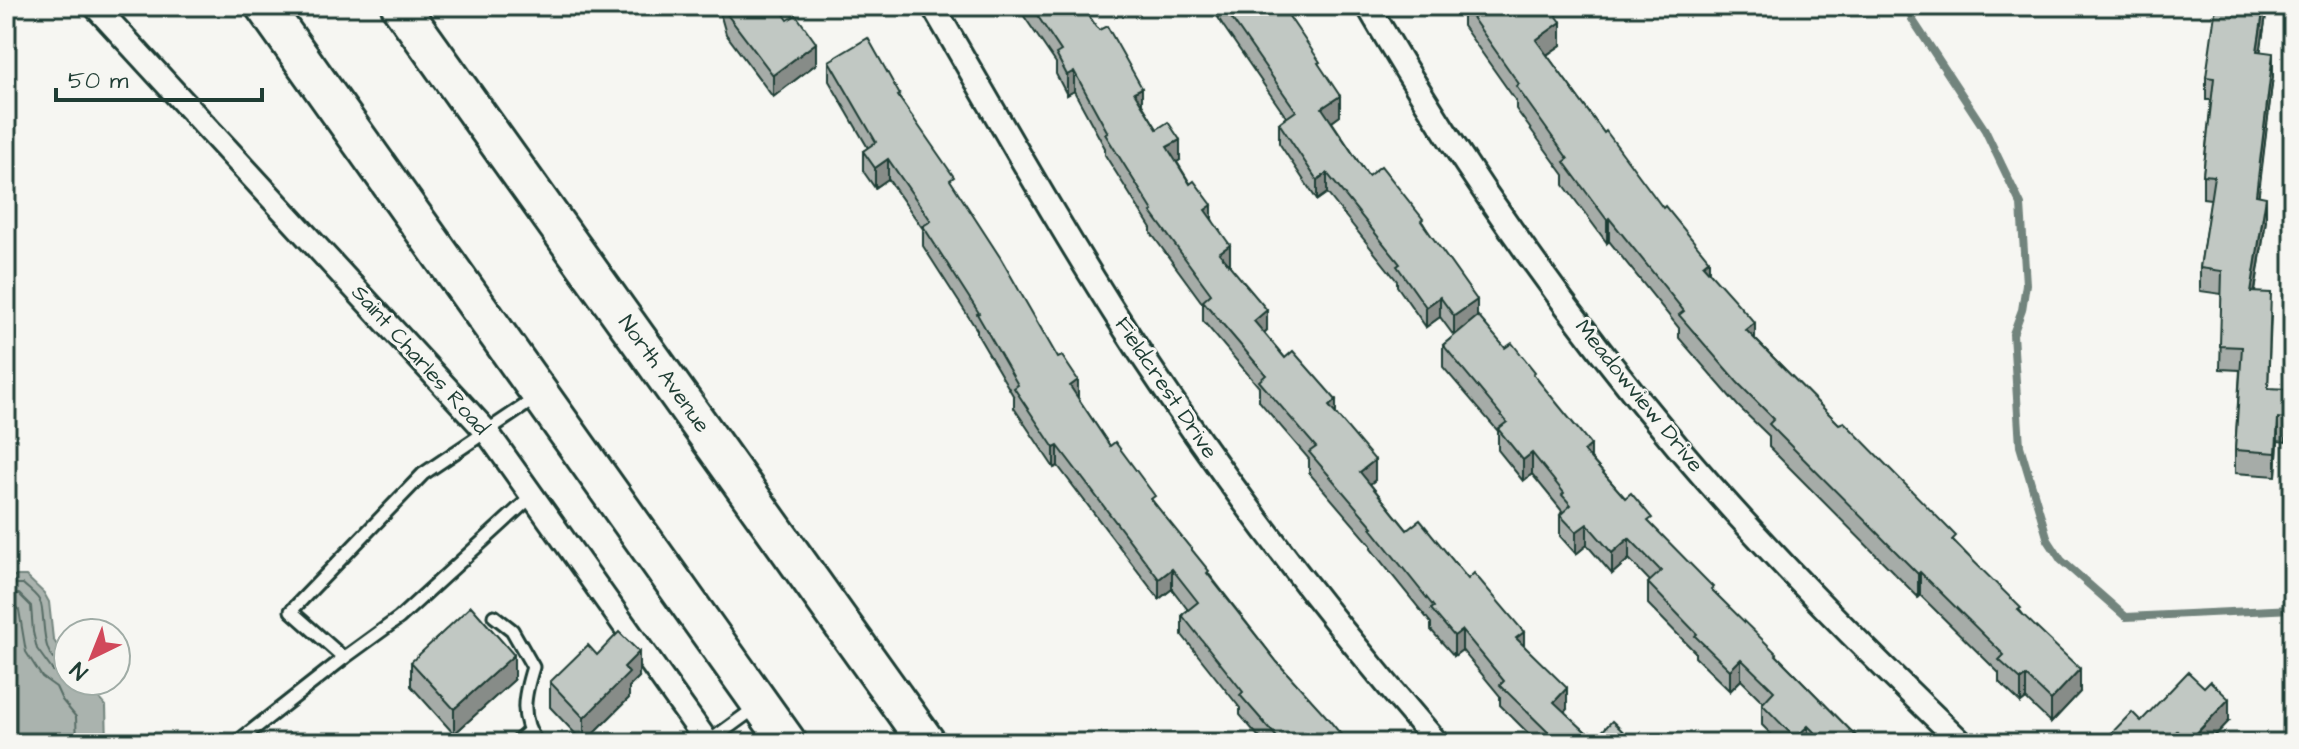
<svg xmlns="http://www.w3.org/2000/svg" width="2299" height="749" font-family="'Architects Daughter',sans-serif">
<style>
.water{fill:#aab3ae;stroke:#72847d;stroke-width:2}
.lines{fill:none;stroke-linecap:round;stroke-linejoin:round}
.shore{stroke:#576c65;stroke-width:2}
.stream{stroke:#72847d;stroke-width:8}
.service-casing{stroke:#1f3d34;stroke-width:17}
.minor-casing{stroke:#1f3d34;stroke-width:28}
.primary-casing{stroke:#1f3d34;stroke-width:42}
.service{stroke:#f6f6f2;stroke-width:11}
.minor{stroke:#f6f6f2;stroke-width:22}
.primary{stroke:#f6f6f2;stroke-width:36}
.wall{fill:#a6aca8;stroke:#1f3d34;stroke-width:2}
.shaded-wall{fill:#878c88;stroke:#1f3d34;stroke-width:2}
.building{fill:#c1c8c3;stroke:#1f3d34;stroke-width:2}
.labels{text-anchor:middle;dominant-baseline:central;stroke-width:6;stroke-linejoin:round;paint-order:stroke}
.street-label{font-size:22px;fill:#1f3d34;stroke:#f6f6f2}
</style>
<rect width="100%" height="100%" fill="#f6f6f2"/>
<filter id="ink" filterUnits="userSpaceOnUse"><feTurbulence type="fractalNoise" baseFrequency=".0125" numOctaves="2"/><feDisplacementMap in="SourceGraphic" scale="16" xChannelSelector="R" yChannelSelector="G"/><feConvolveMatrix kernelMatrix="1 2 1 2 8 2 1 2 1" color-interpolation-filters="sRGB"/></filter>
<g filter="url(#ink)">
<!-- water -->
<path class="water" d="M6,576H26L44,593L49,602L53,639L68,662V681H84L106,706L107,743H6Z"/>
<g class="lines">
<!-- shore -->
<g class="shore">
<path d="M6,584H23C29,590 39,596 41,604C46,622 39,662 68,666"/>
<path d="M6,594H19L31,606L33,632L37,649L53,671L68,677"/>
<path d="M6,606H14L19,610L26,652L42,677L56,687L62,700L76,717L77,743"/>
</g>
<!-- stream -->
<path class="stream" d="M1909,6L1912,19L1985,130L2021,205L2026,284L2022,310L2013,334L2020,446L2048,540L2061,560L2126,617L2293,609"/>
<!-- service casing -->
<g class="service-casing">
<g id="service">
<path d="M532,496L399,618L344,658L291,611L423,474L536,398"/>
<path d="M494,616L512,630L533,667C524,696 519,717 537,743"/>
<path d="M236,743L344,658"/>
<path d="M516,743L529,731"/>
<path d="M707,743L755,708"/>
</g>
</g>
<!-- minor casing -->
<g class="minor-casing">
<g id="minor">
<path d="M95,6L487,432L708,743"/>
<path d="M933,6C1001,123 1067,241 1141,354C1231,490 1330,620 1437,743"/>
<path d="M1368,6C1458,161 1562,309 1677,446C1766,551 1863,648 1962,743"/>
</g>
</g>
<!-- primary casing -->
<g class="primary-casing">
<g id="primary">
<path d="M264,6L788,743"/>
<path d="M400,6L927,743"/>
</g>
</g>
<!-- service -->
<use href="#service" class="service"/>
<!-- minor -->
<use href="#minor" class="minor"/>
<!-- primary -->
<use href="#primary" class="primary"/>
</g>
<!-- wall -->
<g class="wall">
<path d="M718,6H778L816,64L773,97L726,34Z"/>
<path d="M1017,6H1082L1157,129L1180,160L1177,162L1212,219L1230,266L1267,330L1264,333L1285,358L1336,414L1375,480L1370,484L1407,530L1524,646L1567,709L1564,712L1588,734L1596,738L1635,743H1538L1500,705V696L1462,650L1454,656L1431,630V623L1371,549V545L1309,473V459L1259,401V387L1203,321V304L1151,233V228L1105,155V148L1074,91L1067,95L1056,74V63Z"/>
<path d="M1211,6H1282L1320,67L1340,116L1332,122L1368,176L1423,223L1477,317L1505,348L1535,376L1591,459L1625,498L1652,526L1713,591L1860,740L1869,743H1780L1762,725V704L1763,702L1741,680L1730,691L1695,657V652L1648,604V583L1650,581L1629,559L1612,574L1587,545L1576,554L1560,536V515L1562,511L1532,474L1523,481L1498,450V431L1443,367V345L1454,336L1440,317L1426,327L1397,286V281L1327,193L1317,200L1279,143V123L1286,117L1224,27Z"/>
<path d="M1456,6H1549L1561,45L1547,55L1604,133L1709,271L1755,339L1956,543L2021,612L2080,692L2051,723L2026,699L2021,703L1999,682V673L1920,595L1918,597L1769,447V436L1738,406L1679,338V328L1609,241L1607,243L1564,185V175L1516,109V101L1463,26V16Z"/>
<path d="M2267,9L2260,52L2273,76L2258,196L2266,220L2255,292L2271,316L2268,388L2288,412L2286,442L2278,441L2276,476L2235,473V450L2240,370L2220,369L2222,294L2200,291V268L2211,199L2203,198V175L2211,100H2206V77Z"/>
<path d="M829,61L900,99L954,187L1078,398L1110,446L1277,662L1348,743H1264L1240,715V708L1182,635V615L1188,610L1172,589L1159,599L1058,466L1054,468L1014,408V397L977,334V330L923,246V229L888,179L875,188L863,171V151L868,148L829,81Z"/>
<path d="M597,655L639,677L629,687V698L584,743L550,707V682Z"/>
<path d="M411,662L514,680L454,734L411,686Z"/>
<path d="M2141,721H2229L2208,743H2102Z"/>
</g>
<!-- shaded-wall -->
<g class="shaded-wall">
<path d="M2264,6H2267V9L2257,74V51Z"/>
<path d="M1561,22V45L1536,62V40Z"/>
<path d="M816,43V64L773,97V75Z"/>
<path d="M2273,53V76L2256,218V195Z"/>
<path d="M1074,71V91L1067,95V75Z"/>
<path d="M1142,88V108L1134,92Z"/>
<path d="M1340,96V116L1322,129V108Z"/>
<path d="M1180,140V160L1167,168V147Z"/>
<path d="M888,159V179L875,188V168Z"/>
<path d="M1327,173V193L1317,200V180Z"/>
<path d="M2266,197V220L2251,315V292Z"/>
<path d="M1212,205V226L1205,210Z"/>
<path d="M1609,218V241L1607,243V220Z"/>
<path d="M1230,245V266L1219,253Z"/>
<path d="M1709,260V282L1703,265Z"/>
<path d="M1440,297V317L1426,327V307Z"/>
<path d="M1477,300V320L1454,336V316Z"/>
<path d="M1267,310V330L1254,342V321Z"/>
<path d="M1755,323V345L1746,330Z"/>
<path d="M1078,380V400L1070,386Z"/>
<path d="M2288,389V412L2286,442V419Z"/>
<path d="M1336,400V420L1329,406Z"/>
<path d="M2278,418V441L2276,476V453Z"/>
<path d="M1591,445V466L1584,451Z"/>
<path d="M1058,446V466L1054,468V448Z"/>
<path d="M1532,453V474L1523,481V460Z"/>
<path d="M1375,460V480L1360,492V472Z"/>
<path d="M1587,524V545L1576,554V532Z"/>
<path d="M1629,538V559L1612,574V553Z"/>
<path d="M1172,569V589L1159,599V579Z"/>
<path d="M1920,572V595L1918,597V574Z"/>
<path d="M1462,630V650L1454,656V636Z"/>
<path d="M1524,632V652L1516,638Z"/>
<path d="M639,652V677L629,687V698L584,743V718L624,667Z"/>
<path d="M514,655V680L454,734V709Z"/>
<path d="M1741,659V680L1730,691V670Z"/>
<path d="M2080,669V692L2051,723V700Z"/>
<path d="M2026,676V699L2021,703V680Z"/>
<path d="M1567,688V709L1554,722V702Z"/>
<path d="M2229,699V721L2208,743H2188Z"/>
<path d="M1808,726V743H1795V738Z"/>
<path d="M2177,731V743H2165Z"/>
<path d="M1304,733V743H1292Z"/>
</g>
<!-- building -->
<g class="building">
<path d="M724,6H778L788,20L796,15L816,43L773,75L726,13Z"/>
<path d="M1031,6H1082L1099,30L1107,26L1142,88L1134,92L1157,129L1168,122L1180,140L1167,147L1190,184L1194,181L1212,205L1205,210L1230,245L1219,253L1267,310L1254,321L1285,358L1293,351L1336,400L1329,406L1375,460L1360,472L1407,530L1420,520L1468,579L1474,573L1524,632L1516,638L1567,688L1554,702L1588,734L1590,732L1596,738L1612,721L1635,743H1559L1500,685L1504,681L1462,630L1454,636L1431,609L1434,607L1371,528L1373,527L1309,452L1316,447L1259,381L1266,375L1203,301L1211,294L1151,212L1153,211L1105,134L1108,133L1074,71L1067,75L1056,54L1061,51Z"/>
<path d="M1223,6H1282L1320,62L1318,63L1340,96L1322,108L1368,176L1381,166L1423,219L1421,221L1477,300L1454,316L1440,297L1426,307L1397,266L1400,264L1327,173L1317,180L1279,123L1296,111Z"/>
<path d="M1464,6H1549L1561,22L1536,40L1604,133L1606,131L1663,208L1665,206L1709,260L1703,265L1755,323L1746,330L1839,424L1844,422L1956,536L1952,540L2021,608L2018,610L2080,669L2051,700L2026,676L2021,680L1999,660L2004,655L1920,572L1918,574L1769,424L1774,419L1738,383L1679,315L1684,311L1609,218L1607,220L1564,162L1568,159L1516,86L1519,84Z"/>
<path d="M2216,6H2264L2257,51L2273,53L2256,195L2266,197L2251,292L2271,293L2268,388L2288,389L2286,419L2278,418L2276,453L2235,450L2242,347L2220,346L2222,271L2200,268L2214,176L2203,175L2214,78L2206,77Z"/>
<path d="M868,38L900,95L898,96L954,177L950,180L1000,257L1058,358L1062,356L1078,380L1070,386L1110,446L1115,442L1155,496L1151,499L1209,571L1207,573L1277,662L1325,715L1348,743H1313L1304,733L1292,743H1282L1240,695L1243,692L1182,615L1198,602L1172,569L1159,579L1058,446L1054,448L1014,388L1018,385L977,314L979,313L923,226L931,221L888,159L875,168L863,151L876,142L829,61Z"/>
<path d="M1478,316L1505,348L1512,343L1535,372L1533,374L1591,445L1584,451L1625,498L1631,493L1652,518L1648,521L1713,587L1711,589L1777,654L1776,655L1860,740L1863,737L1869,743H1825L1808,726L1795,738L1762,704L1774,691L1741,659L1730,670L1695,636L1697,634L1648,583L1661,571L1629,538L1612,553L1587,524L1576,532L1560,515L1571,505L1562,495L1564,493L1532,453L1523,460L1498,429L1507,422L1443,345Z"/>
<path d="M471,606L514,655L454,709L411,662Z"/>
<path d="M619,632L639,652L624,667L629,673L584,718L550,682L588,645L597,655Z"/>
<path d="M2188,672L2204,687L2210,681L2229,699L2188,742L2177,731L2165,743H2102L2132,712L2141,721Z"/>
</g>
</g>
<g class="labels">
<!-- street labels -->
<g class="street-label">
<text transform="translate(420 360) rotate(48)">Saint Charles Road</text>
<text transform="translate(664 374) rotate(54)">North Avenue</text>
<text transform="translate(1166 388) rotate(56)">Fieldcrest Drive</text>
<text transform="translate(1639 396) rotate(51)">Meadowview Drive</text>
</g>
</g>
<!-- margin -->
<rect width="2299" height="749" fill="none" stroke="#f6f6f2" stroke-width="32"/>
<rect x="16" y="16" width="2267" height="717" fill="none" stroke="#1f3d34" stroke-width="3" filter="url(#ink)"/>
<!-- north arrow -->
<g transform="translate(92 657) rotate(223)"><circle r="38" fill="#f6f6f2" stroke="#a0aca6" stroke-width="2"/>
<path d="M0-6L14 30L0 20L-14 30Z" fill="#d1495b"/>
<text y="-12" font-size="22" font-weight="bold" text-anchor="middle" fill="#1f3d34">N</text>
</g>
<!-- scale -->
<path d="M56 88v12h206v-12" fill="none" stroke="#1f3d34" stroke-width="4"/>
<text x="68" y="88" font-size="24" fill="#1f3d34" stroke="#f6f6f2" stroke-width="6" paint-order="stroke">50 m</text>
</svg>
